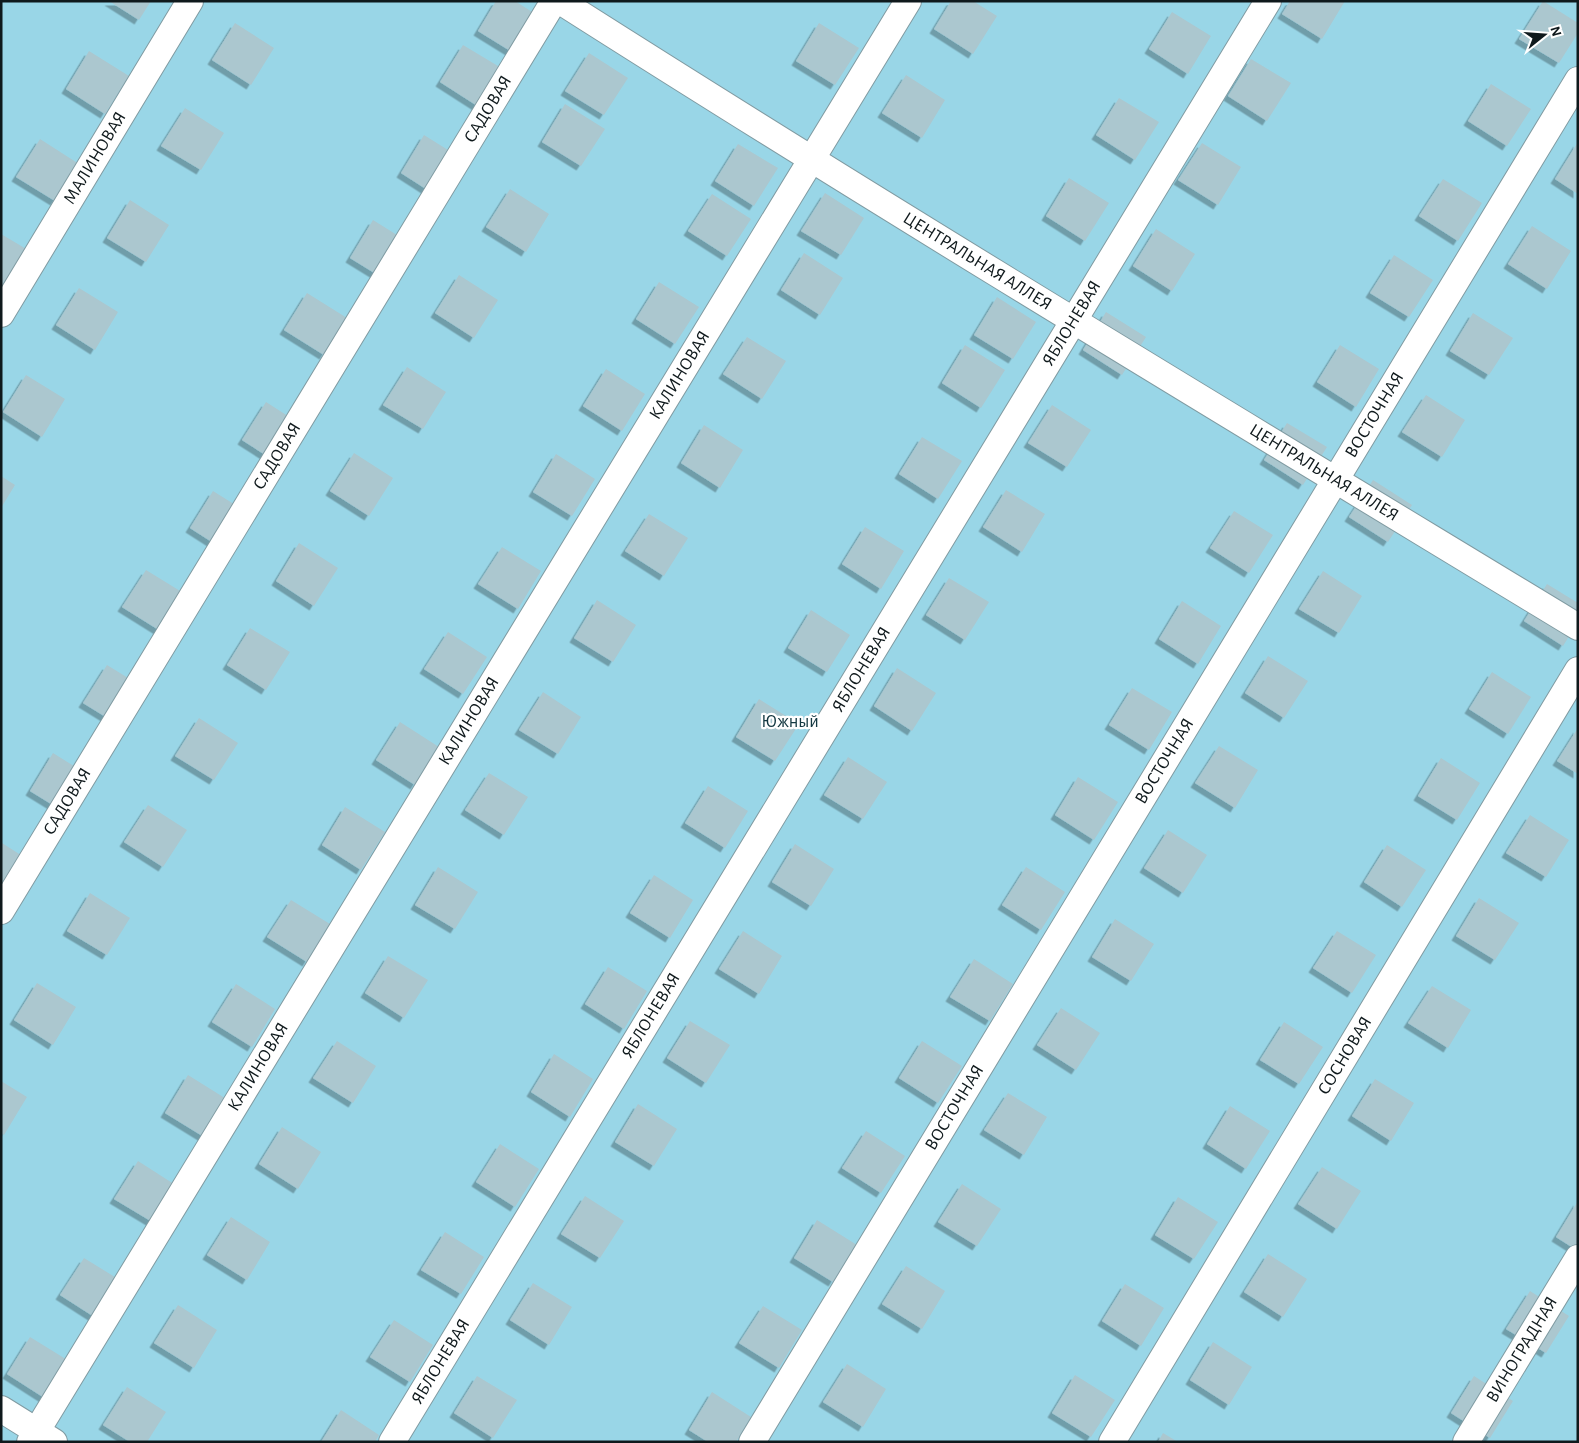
<svg xmlns="http://www.w3.org/2000/svg" width="1579" height="1443" font-family="'Alegreya Sans',sans-serif">
<style>
.green{fill:#99d6e7}
.building{fill:#abc7cf;filter:url(#shadow)}
.lines{fill:none;stroke-linecap:round;stroke-linejoin:round}
.street-casing{stroke:#809ba2;stroke-width:28}
.street{stroke:#fff;stroke-width:26}
.labels{text-anchor:middle;dominant-baseline:central;stroke-width:4.5;stroke-linejoin:round;paint-order:stroke}
.street-label{font-size:18px;fill:#0f191c;stroke:#fff}
.park-label{font-size:18px;fill:#143841;stroke:#fff}
</style>
<defs>
<filter id="shadow"><feDropShadow dx="-4.5" dy="4.5" stdDeviation="0" flood-color="#0004"/></filter>
</defs>
<rect width="100%" height="100%" fill="#dff6fc"/>
<!-- green -->
<rect class="green" x="1" y="1" width="1577" height="1441"/>
<!-- building -->
<g class="building">
<path d="M109,1H151L139,20Z"/>
<path d="M496,1H515L540,17L517,55L478,31Z"/>
<path d="M951,1H973L997,16L973,54L934,29Z"/>
<path d="M1290,1H1345L1322,39L1282,14Z"/>
<path d="M1543,1L1578,23V33L1559,63L1519,39Z"/>
<path d="M1172,12L1211,36L1188,74L1149,49Z"/>
<path d="M235,23L274,48L251,85L212,60Z"/>
<path d="M819,23L859,48L835,85L796,61Z"/>
<path d="M463,45L503,69L479,107L440,82Z"/>
<path d="M89,51L129,76L105,114L66,89Z"/>
<path d="M589,53L628,78L604,115L565,91Z"/>
<path d="M1251,59L1291,83L1267,121L1228,96Z"/>
<path d="M906,75L945,100L922,138L882,113Z"/>
<path d="M1491,84L1531,109L1507,146L1468,121Z"/>
<path d="M1119,98L1159,122L1135,160L1096,135Z"/>
<path d="M565,104L605,129L581,166L542,142Z"/>
<path d="M185,108L224,133L201,170L161,146Z"/>
<path d="M424,135L464,160L440,198L401,173Z"/>
<path d="M40,139L79,164L55,201L16,177Z"/>
<path d="M1578,142V194L1555,179Z"/>
<path d="M1202,143L1241,167L1218,205L1178,180Z"/>
<path d="M738,144L778,168L754,206L715,181Z"/>
<path d="M1069,178L1109,203L1085,241L1046,216Z"/>
<path d="M1443,179L1482,203L1458,241L1419,216Z"/>
<path d="M510,189L549,214L526,252L486,227Z"/>
<path d="M825,193L864,218L841,255L801,231Z"/>
<path d="M712,194L751,219L727,256L688,231Z"/>
<path d="M130,200L169,225L146,262L107,238Z"/>
<path d="M373,220L413,245L389,282L350,258Z"/>
<path d="M1532,226L1571,251L1547,289L1508,264Z"/>
<path d="M1156,229L1195,254L1172,291L1133,266Z"/>
<path d="M1,234L28,250L5,288L1,286Z"/>
<path d="M804,253L843,278L820,315L781,290Z"/>
<path d="M1394,255L1433,280L1409,317L1370,293Z"/>
<path d="M459,275L498,300L474,338L435,313Z"/>
<path d="M659,282L699,307L675,344L636,319Z"/>
<path d="M79,288L118,312L95,350L56,325Z"/>
<path d="M307,293L347,318L324,355L284,330Z"/>
<path d="M997,297L1036,322L1013,359L974,335Z"/>
<path d="M1106,312L1146,337L1122,375L1083,350Z"/>
<path d="M1473,313L1513,338L1489,375L1450,351Z"/>
<path d="M747,337L786,361L762,399L723,374Z"/>
<path d="M965,345L1005,370L981,408L942,383Z"/>
<path d="M1340,345L1379,369L1356,407L1317,382Z"/>
<path d="M407,367L446,392L423,429L383,405Z"/>
<path d="M606,369L645,394L622,431L583,406Z"/>
<path d="M26,375L65,399L42,437L3,412Z"/>
<path d="M1426,395L1465,420L1442,457L1402,432Z"/>
<path d="M266,402L305,427L281,465L242,440Z"/>
<path d="M1052,405L1091,430L1067,467L1028,443Z"/>
<path d="M1287,423L1327,447L1303,485L1264,460Z"/>
<path d="M704,425L743,450L720,488L681,463Z"/>
<path d="M922,437L962,461L938,499L899,474Z"/>
<path d="M354,453L393,478L369,516L330,491Z"/>
<path d="M556,454L595,479L572,516L533,492Z"/>
<path d="M1,476L15,485L1,508Z"/>
<path d="M1373,480L1412,505L1388,542L1349,517Z"/>
<path d="M1006,490L1045,514L1022,552L983,527Z"/>
<path d="M213,491L253,516L229,553L190,528Z"/>
<path d="M1234,511L1273,535L1249,573L1210,548Z"/>
<path d="M649,514L688,538L664,576L625,551Z"/>
<path d="M865,527L904,551L881,589L842,564Z"/>
<path d="M299,543L338,568L314,606L276,581Z"/>
<path d="M502,547L541,571L518,609L478,584Z"/>
<path d="M146,570L185,594L162,632L122,607Z"/>
<path d="M1323,571L1362,596L1339,633L1299,609Z"/>
<path d="M949,578L989,602L965,640L926,615Z"/>
<path d="M1547,584L1578,603V622L1563,646L1524,621Z"/>
<path d="M597,600L636,625L613,662L574,638Z"/>
<path d="M1182,601L1221,626L1198,664L1159,639Z"/>
<path d="M811,610L850,635L827,672L788,648Z"/>
<path d="M250,628L290,652L266,690L227,665Z"/>
<path d="M448,632L487,657L463,694L424,669Z"/>
<path d="M1268,656L1308,681L1284,718L1245,693Z"/>
<path d="M107,665L146,689L122,727L83,703Z"/>
<path d="M897,668L936,693L912,731L874,706Z"/>
<path d="M1492,672L1531,697L1508,734L1469,709Z"/>
<path d="M1132,688L1172,712L1149,750L1109,725Z"/>
<path d="M543,692L581,717L558,754L519,730Z"/>
<path d="M759,699L799,724L775,761L736,737Z"/>
<path d="M199,718L238,743L214,780L175,756Z"/>
<path d="M400,722L439,747L415,785L376,760Z"/>
<path d="M1578,728V774L1557,761Z"/>
<path d="M1219,746L1258,770L1235,808L1195,783Z"/>
<path d="M53,753L93,778L69,815L30,791Z"/>
<path d="M848,757L887,782L863,819L824,795Z"/>
<path d="M1441,758L1480,783L1457,820L1418,796Z"/>
<path d="M489,773L528,797L504,835L465,810Z"/>
<path d="M1078,777L1118,802L1094,840L1055,815Z"/>
<path d="M708,786L748,811L725,848L685,823Z"/>
<path d="M148,805L187,830L163,867L124,842Z"/>
<path d="M345,807L385,832L361,870L322,845Z"/>
<path d="M1530,815L1569,840L1546,877L1506,853Z"/>
<path d="M1168,830L1207,855L1183,893L1144,868Z"/>
<path d="M2,843L41,868L1,894V844Z"/>
<path d="M795,844L834,869L811,906L772,882Z"/>
<path d="M1387,845L1426,870L1402,907L1364,882Z"/>
<path d="M438,867L478,892L455,929L415,905Z"/>
<path d="M1026,867L1065,892L1041,930L1002,905Z"/>
<path d="M654,875L693,900L670,938L630,913Z"/>
<path d="M90,893L130,918L107,955L67,931Z"/>
<path d="M1479,898L1519,923L1495,960L1456,936Z"/>
<path d="M291,900L330,924L307,962L267,937Z"/>
<path d="M1115,919L1154,944L1131,981L1092,957Z"/>
<path d="M743,931L782,956L759,994L719,969Z"/>
<path d="M1337,931L1376,955L1352,993L1313,968Z"/>
<path d="M388,956L428,980L404,1018L365,993Z"/>
<path d="M974,959L1013,984L990,1021L950,997Z"/>
<path d="M608,967L647,991L624,1029L585,1004Z"/>
<path d="M37,983L76,1007L53,1045L14,1020Z"/>
<path d="M236,984L275,1009L252,1047L212,1022Z"/>
<path d="M1432,986L1471,1010L1448,1048L1408,1023Z"/>
<path d="M1061,1008L1100,1033L1076,1070L1037,1045Z"/>
<path d="M690,1021L730,1045L706,1083L667,1058Z"/>
<path d="M1284,1022L1323,1047L1299,1084L1260,1060Z"/>
<path d="M337,1041L376,1066L353,1103L313,1078Z"/>
<path d="M922,1041L962,1066L938,1103L899,1078Z"/>
<path d="M554,1054L593,1079L570,1117L531,1092Z"/>
<path d="M188,1075L228,1100L204,1137L165,1113Z"/>
<path d="M1375,1079L1414,1103L1391,1141L1352,1116Z"/>
<path d="M1,1081L27,1097L4,1135L1,1133Z"/>
<path d="M1008,1093L1047,1117L1024,1155L984,1130Z"/>
<path d="M638,1104L677,1129L654,1166L615,1142Z"/>
<path d="M1230,1106L1270,1131L1246,1169L1207,1144Z"/>
<path d="M282,1127L321,1152L298,1189L259,1164Z"/>
<path d="M866,1131L905,1156L881,1193L842,1168Z"/>
<path d="M500,1144L539,1169L515,1207L476,1182Z"/>
<path d="M138,1161L177,1186L154,1223L114,1199Z"/>
<path d="M1322,1167L1361,1191L1337,1229L1298,1204Z"/>
<path d="M962,1184L1001,1209L977,1246L938,1222Z"/>
<path d="M585,1196L624,1221L600,1258L561,1234Z"/>
<path d="M1178,1197L1218,1222L1194,1259L1155,1235Z"/>
<path d="M1578,1201V1251L1556,1237Z"/>
<path d="M231,1217L270,1242L247,1280L207,1255Z"/>
<path d="M817,1220L857,1245L833,1282L794,1258Z"/>
<path d="M445,1232L484,1257L461,1294L421,1270Z"/>
<path d="M1268,1254L1307,1279L1283,1317L1244,1292Z"/>
<path d="M84,1258L123,1282L99,1320L60,1295Z"/>
<path d="M906,1266L945,1291L922,1329L882,1304Z"/>
<path d="M533,1283L572,1307L549,1345L510,1320Z"/>
<path d="M1125,1284L1164,1308L1141,1346L1102,1321Z"/>
<path d="M1530,1291L1569,1316L1546,1353L1506,1329Z"/>
<path d="M178,1305L217,1330L194,1368L154,1343Z"/>
<path d="M763,1306L802,1330L779,1368L739,1343Z"/>
<path d="M394,1320L433,1345L410,1382L370,1357Z"/>
<path d="M30,1337L69,1361L46,1399L7,1374Z"/>
<path d="M1213,1342L1252,1367L1229,1405L1190,1380Z"/>
<path d="M847,1364L886,1389L863,1427L823,1402Z"/>
<path d="M1075,1375L1115,1400L1091,1437L1052,1413Z"/>
<path d="M477,1376L517,1400L493,1438L454,1413Z"/>
<path d="M1474,1376L1513,1401L1490,1438L1451,1413Z"/>
<path d="M127,1387L166,1412L147,1442H130L103,1425Z"/>
<path d="M712,1392L751,1417L736,1442H708L689,1430Z"/>
<path d="M341,1410L379,1435L375,1442H321Z"/>
<path d="M1163,1433L1178,1442H1158Z"/>
</g>
<g class="lines">
<!-- street casing -->
<g class="street-casing">
<g id="street">
<path id="s1" d="M560,1C896,215 1237,420 1578,627"/>
<path id="s2" d="M1,314L190,1"/>
<path id="s3" d="M1,911L554,1"/>
<path d="M1,1409L54,1442"/>
<path id="s4" d="M30,1442L908,1"/>
<path id="s5" d="M392,1442L1268,1"/>
<path id="s6" d="M752,1442L1578,80"/>
<path id="s7" d="M1112,1442L1578,670"/>
<path id="s8" d="M1466,1442L1578,1258"/>
</g>
</g>
<!-- street -->
<use href="#street" class="street"/>
</g>
<g class="labels">
<!-- street labels -->
<g class="street-label">
<text stroke="none"><textPath href="#s3" startOffset="938">САДОВАЯ</textPath></text>
<text stroke="none"><textPath href="#s2" startOffset="182">МАЛИНОВАЯ</textPath></text>
<text stroke="none"><textPath href="#s1" startOffset="492">ЦЕНТРАЛЬНАЯ АЛЛЕЯ</textPath></text>
<text stroke="none"><textPath href="#s5" startOffset="1309">ЯБЛОНЕВАЯ</textPath></text>
<text stroke="none"><textPath href="#s4" startOffset="1249">КАЛИНОВАЯ</textPath></text>
<text stroke="none"><textPath href="#s6" startOffset="1201">ВОСТОЧНАЯ</textPath></text>
<text stroke="none"><textPath href="#s3" startOffset="532">САДОВАЯ</textPath></text>
<text stroke="none"><textPath href="#s1" startOffset="898">ЦЕНТРАЛЬНАЯ АЛЛЕЯ</textPath></text>
<text stroke="none"><textPath href="#s5" startOffset="904">ЯБЛОНЕВАЯ</textPath></text>
<text stroke="none"><textPath href="#s4" startOffset="844">КАЛИНОВАЯ</textPath></text>
<text stroke="none"><textPath href="#s6" startOffset="796">ВОСТОЧНАЯ</textPath></text>
<text stroke="none"><textPath href="#s3" startOffset="128">САДОВАЯ</textPath></text>
<text stroke="none"><textPath href="#s5" startOffset="499">ЯБЛОНЕВАЯ</textPath></text>
<text stroke="none"><textPath href="#s7" startOffset="451">СОСНОВАЯ</textPath></text>
<text stroke="none"><textPath href="#s4" startOffset="439">КАЛИНОВАЯ</textPath></text>
<text stroke="none"><textPath href="#s6" startOffset="391">ВОСТОЧНАЯ</textPath></text>
<text stroke="none"><textPath href="#s8" startOffset="108">ВИНОГРАДНАЯ</textPath></text>
<text stroke="none"><textPath href="#s5" startOffset="94">ЯБЛОНЕВАЯ</textPath></text>
</g>
<!-- park labels -->
<g class="park-label">
<text x="790" y="722">Южный</text>
</g>
</g>
<!-- border -->
<rect width="1579" height="1443" fill="none" stroke="#0f191c" stroke-width="5"/>
<!-- north arrow -->
<g transform="translate(1544 35) rotate(73)" stroke="#ffffff" stroke-width="4" paint-order="stroke">
<path d="M0-4L9 19L0 12L-9 19Z" fill="#0f191c"/>
<text y="-8" font-size="14" font-weight="bold" text-anchor="middle" fill="#0f191c">N</text>
</g>
</svg>
